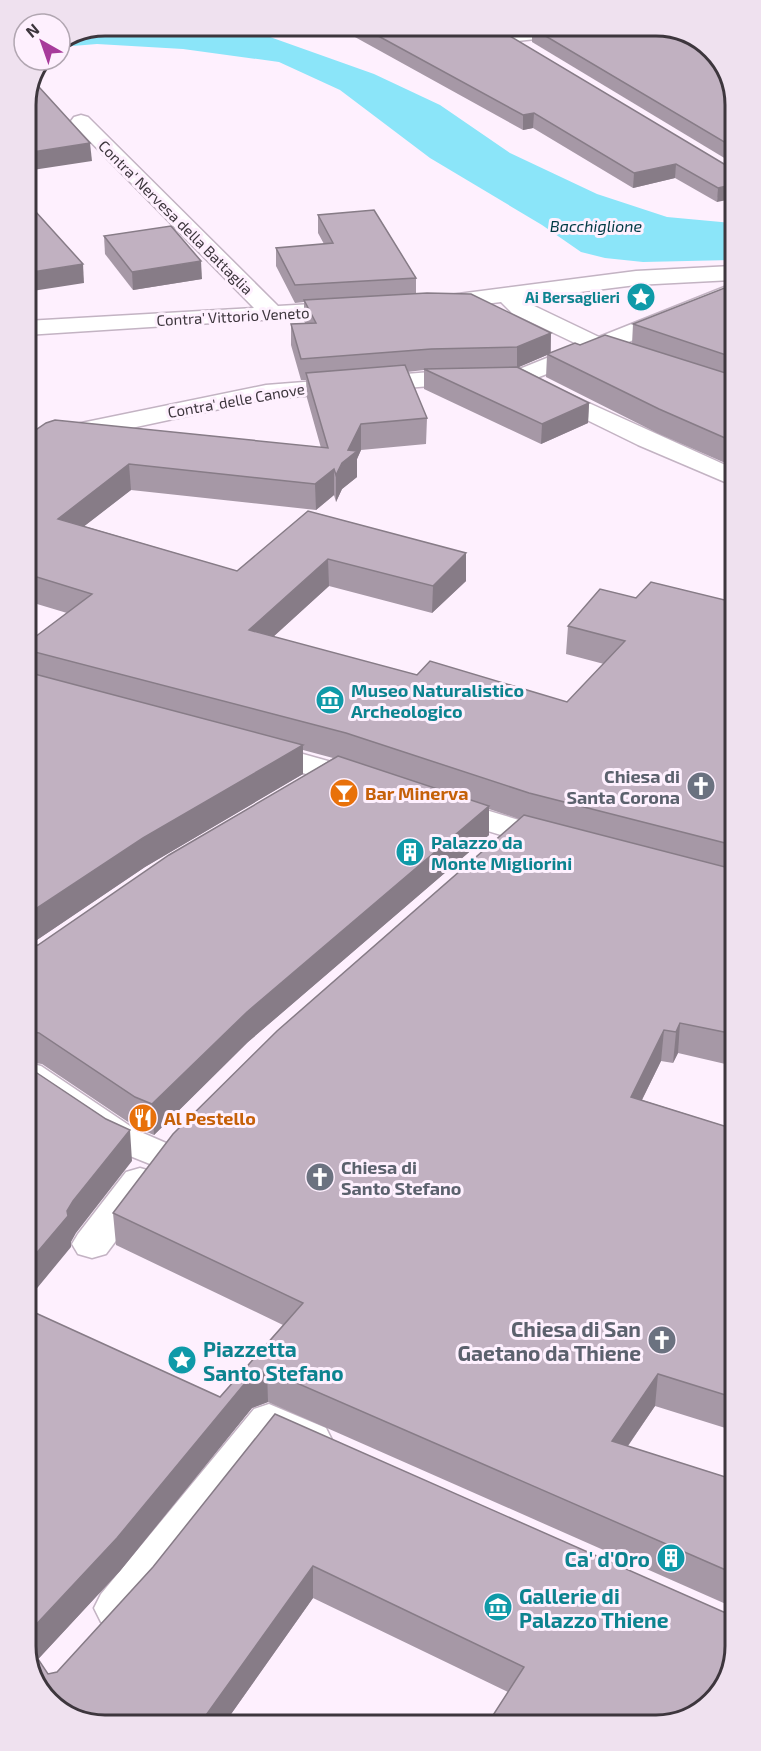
<svg xmlns="http://www.w3.org/2000/svg" width="761" height="1751" font-family="'Exo 2',sans-serif">
<style>
.water{fill:#8be5f9}
.lines{fill:none;stroke-linecap:round;stroke-linejoin:round}
.minor-casing{stroke:#c3b3c3;stroke-width:3}
.minor{fill:#fff;fill-rule:evenodd}
.wall{fill:#a698a6}
.shaded-wall{fill:#877c87}
.building{fill:#c1b1c1;stroke:#877c87;stroke-width:1.5}
.labels{text-anchor:middle;dominant-baseline:central;stroke-width:6;stroke-linejoin:round;paint-order:stroke}
.far-street-label{font-size:15px;fill:#3d363d;stroke:#fef0fe}
.far-culture-label{font-size:15px;font-weight:bold;fill:#0d838f;stroke:#fef0fe;text-anchor:end}
.far-water-label{font-size:16px;font-style:italic;fill:#003a44;stroke:#fef0fe}
.culture-label{font-size:18px;font-weight:bold;fill:#0d838f;stroke:#fef0fe;text-anchor:start}
.worship-label{font-size:18px;font-weight:bold;fill:#5b616d;stroke:#fef0fe;text-anchor:end}
.food-label{font-size:18px;font-weight:bold;fill:#c56008;stroke:#fef0fe;text-anchor:start}
.near-worship-label{font-size:21px;font-weight:bold;fill:#5b616d;stroke:#fef0fe;text-anchor:end}
.near-culture-label{font-size:21px;font-weight:bold;fill:#0d838f;stroke:#fef0fe;text-anchor:start}
.rim{fill:none;stroke:#3d363d;stroke-width:3}
</style>
<rect width="100%" height="100%" fill="#fef0fe"/>
<!-- water -->
<path class="water" d="M95,29L270,37L374,74L440,105L510,153L597,194L667,217L732,223V260L643,262L605,258L581,252L542,225L430,158L340,90L279,62L183,49L97,44L60,47V44Z"/>
<g class="lines">
<!-- minor casing -->
<g class="minor-casing">
<g id="minor">
<path d="M550,26H622L619,30L507,42L501,41L498,37L501,33L507,32Z"/>
<path d="M81,115L88,117L278,306L348,302L356,304L360,309L356,314L26,335V321L254,308L74,125L71,121L74,117Z"/>
<path d="M732,266V280L636,285L524,299L528,303L599,337L732,284V299L619,346L623,351L619,356L611,358L598,354L521,384L431,386L266,399L57,444L48,441L44,436L48,431L57,428L266,385L431,372L517,370L579,345L512,313L501,302L435,310L427,308L424,303L427,298L636,271Z"/>
<path d="M549,385L732,468V485L638,445L540,397L537,392L540,387Z"/>
<path d="M260,742L371,773L376,780L371,787L360,789L249,758L245,751L249,744Z"/>
<path d="M446,798L562,833L567,840L562,847L551,850L435,815L430,808L435,801Z"/>
<path d="M28,1063L41,1066L136,1130L173,1146L179,1155L173,1164L160,1168L110,1148L28,1093Z"/>
<path d="M140,1168L154,1172L159,1181L154,1190L106,1254L92,1258L78,1254L72,1244L78,1234L126,1172Z"/>
<path d="M269,1404L326,1428L332,1440L326,1452L311,1457L276,1443L133,1622L117,1627L101,1622L94,1608L101,1594L254,1409Z"/>
</g>
</g>
<!-- minor -->
<use href="#minor" class="minor"/>
</g>
<!-- wall -->
<g class="wall">
<path d="M335,26H491L724,164L717,202L675,178L633,188L533,128L523,130Z"/>
<path d="M501,26H534L509,29Z"/>
<path d="M532,28L731,79V162L532,42Z"/>
<path d="M318,215L416,278V293L551,333V353L580,345L632,344L633,324L732,285V466L657,433L546,377L547,355L518,367L589,403L588,423L541,444L424,389V370L407,372L427,418L426,444L361,450L357,459V477L342,489L336,502L334,495L316,510L131,490L84,526L237,571L308,511L466,553V581L432,613L329,586L273,637L417,675L567,702L604,664L566,654L568,626L636,598L733,602L734,1066L678,1053L673,1063L661,1061L642,1100L734,1129L735,1431L655,1406L628,1446L735,1480V1608L268,1402L252,1408L120,1571L38,1659L48,1674L57,1672L153,1567L275,1414L735,1617L508,1692L313,1598L224,1724L30,1672L29,1310L220,1397L283,1325L116,1245L113,1213L519,819L489,809V835L248,1042L154,1135L137,1128L42,1064L28,1062V947L38,945L333,758L303,750V774L145,867L28,946L27,643L67,613L27,601V436L321,448L307,398L306,380H301L291,345V324L305,323L304,321V302L295,303L276,266V248L324,244L318,233Z"/>
<path d="M104,236L202,279L133,290L105,254Z"/>
</g>
<!-- shaded-wall -->
<g class="shaded-wall">
<path d="M509,26H534L509,29Z"/>
<path d="M534,113L533,128L523,130V115Z"/>
<path d="M90,143L92,161L26,171V153Z"/>
<path d="M676,164L675,178L633,188L634,173Z"/>
<path d="M731,185L732,199L717,202L718,188Z"/>
<path d="M201,261L202,279L133,290L132,272Z"/>
<path d="M83,264L84,283L26,292V273Z"/>
<path d="M551,333L550,354H547V355L517,368V347Z"/>
<path d="M589,403L588,423L541,444L542,424Z"/>
<path d="M361,424V450L357,459V477L342,489L336,502V475Z"/>
<path d="M129,464L131,490L60,545L58,519Z"/>
<path d="M334,469V495L316,510L315,484Z"/>
<path d="M466,553V581L432,613L433,586Z"/>
<path d="M328,559L329,586L250,658L249,630Z"/>
<path d="M303,745V774L145,867L28,946V914L143,838Z"/>
<path d="M489,806V835L248,1042L154,1135L152,1104L247,1012Z"/>
<path d="M680,1023L678,1053L673,1063L676,1032Z"/>
<path d="M664,1030L661,1061L628,1128L631,1097Z"/>
<path d="M130,1130L132,1161L76,1233L71,1242V1247L29,1298V1262L67,1211L73,1201Z"/>
<path d="M267,1370L268,1402L252,1408L120,1571L30,1668V1631L251,1376Z"/>
<path d="M658,1374L655,1406L609,1473L612,1441Z"/>
<path d="M313,1566V1598L224,1724L199,1725Z"/>
</g>
<!-- building -->
<g class="building">
<path d="M360,26H491L500,30L724,164L731,166V185L718,188L676,164L634,173L534,113L523,115Z"/>
<path d="M555,26H662L704,42L731,79V146L532,28Z"/>
<path d="M32,86L34,87H39L90,143L26,153V100Z"/>
<path d="M26,201L83,264L26,273Z"/>
<path d="M374,210L416,278L295,285L276,248L333,243L318,215Z"/>
<path d="M171,226L201,261L132,272L104,236Z"/>
<path d="M732,285V357L633,324Z"/>
<path d="M427,293L471,294L551,333L517,347L431,349L301,359L291,324L316,323L304,300Z"/>
<path d="M605,335L732,375V441L659,409L547,354L575,343L580,345Z"/>
<path d="M405,365L427,418L361,424L348,450L357,451L342,463L336,475L334,469L315,484L129,464L58,519L237,571L308,511L466,553L433,586L328,559L249,630L417,675L430,661L567,702L625,641L568,626L600,589L636,598L651,582L733,602V845L529,793L346,733L27,650V643L92,594L27,574V436L46,423L55,420L328,448L306,373Z"/>
<path d="M517,367L589,403L542,424L424,369Z"/>
<path d="M27,672L303,745L143,838L28,914Z"/>
<path d="M338,756L489,806L247,1012L152,1104L135,1097L39,1033L28,1031V947L38,945L169,855Z"/>
<path d="M524,815L733,869L734,1034L680,1023L676,1032L664,1030L631,1097L734,1129L735,1398L658,1374L612,1441L735,1480V1574L267,1370L251,1376L117,1538L30,1631L29,1310L220,1397L303,1303L113,1213L173,1134L277,1031Z"/>
<path d="M28,1067L106,1119L130,1130L73,1201L67,1211L68,1216L29,1262Z"/>
<path d="M275,1414L735,1617V1646L719,1694L682,1721L488,1723L524,1667L313,1566L199,1725H99L56,1709L30,1672V1647L48,1674L57,1672L153,1567Z"/>
</g>
<!-- icons -->
<defs>
<g id="sight-disc" transform="scale(1.5)"><circle r="9.5" fill="#0f9aa8" stroke="#fef0fe"/><path d="M0-6L1.8-2.2L6-1.7L2.9 1.2L3.7 5.4L0 3.3L-3.7 5.4L-2.9 1.2L-6-1.7L-1.8-2.2Z" fill="#fff"/></g>
<g id="museum-disc" transform="scale(1.5)"><circle r="9.5" fill="#0f9aa8" stroke="#fef0fe"/><path d="M0-6L6-3V-2H-6V-3ZM-5-1h2V3h-2ZM-1-1h2V3h-2ZM3-1h2V3H3ZM-6 4H6V6H-6Z" fill="#fff"/></g>
<g id="church-disc" transform="scale(1.5)"><circle r="9.5" fill="#6b7280" stroke="#fef0fe"/><path d="M-1.2-6h2.4v3.5h3.3v2.4h-3.3V6h-2.4V-.1h-3.3v-2.4h3.3Z" fill="#fff"/></g>
<g id="bar-disc" transform="scale(1.5)"><circle r="9.5" fill="#e8710a" stroke="#fef0fe"/><path d="M-6-5H6L.8 .8V4.5H3.5V6h-7V4.5H-.8V.8Z" fill="#fff"/></g>
<g id="building-disc" transform="scale(1.5)"><circle r="9.5" fill="#0f9aa8" stroke="#fef0fe"/><path d="M-4-6H4V6H1V3H-1V6H-4ZM-2.5-4.3h1.7v1.8h-1.7ZM.8-4.3h1.7v1.8H.8ZM-2.5-1h1.7V.8h-1.7ZM.8-1h1.7V.8H.8Z" fill="#fff"/></g>
<g id="restaurant-disc" transform="scale(1.5)"><circle r="9.5" fill="#e8710a" stroke="#fef0fe"/><path d="M-5-6h1v4h1v-4h1v4h1v-4h1v5L-1.5 .5V6h-2V.5L-5-1ZM5-6V6H3V1.5H1.5Q1.5-4 5-6Z" fill="#fff"/></g>
</defs>
<g fill-rule="evenodd">
<use href="#sight-disc" x="641" y="297"/>
<use href="#museum-disc" x="330" y="700"/>
<use href="#church-disc" x="701" y="786"/>
<use href="#bar-disc" x="344" y="793"/>
<use href="#building-disc" x="410" y="852"/>
<use href="#restaurant-disc" x="143" y="1118"/>
<use href="#church-disc" x="320" y="1177"/>
<use href="#church-disc" x="662" y="1340"/>
<use href="#sight-disc" x="182" y="1360"/>
<use href="#building-disc" x="671" y="1558"/>
<use href="#museum-disc" x="498" y="1607"/>
</g>
<g class="labels">
<!-- far-street labels -->
<g class="far-street-label">
<text transform="translate(176 217) rotate(45)">Contra' Nervesa della Battaglia</text>
<text transform="translate(233 316) rotate(-3)">Contra' Vittorio Veneto</text>
<text transform="translate(236 400) rotate(-10)">Contra' delle Canove</text>
</g>
<!-- far-culture labels -->
<g class="far-culture-label">
<text x="620" y="297">Ai Bersaglieri</text>
</g>
<!-- far-water labels -->
<g class="far-water-label">
<text x="596" y="225">Bacchiglione</text>
</g>
<!-- culture labels -->
<g class="culture-label">
<text x="351" y="690">Museo Naturalistico<tspan x="351" dy="21">Archeologico</tspan></text>
<text x="431" y="842">Palazzo da<tspan x="431" dy="21">Monte Migliorini</tspan></text>
</g>
<!-- worship labels -->
<g class="worship-label">
<text x="680" y="776">Chiesa di<tspan x="680" dy="21">Santa Corona</tspan></text>
<text x="341" y="1167" text-anchor="start">Chiesa di<tspan x="341" dy="21">Santo Stefano</tspan></text>
</g>
<!-- food labels -->
<g class="food-label">
<text x="365" y="793">Bar Minerva</text>
<text x="164" y="1118">Al Pestello</text>
</g>
<!-- near-worship labels -->
<g class="near-worship-label">
<text x="641" y="1328">Chiesa di San<tspan x="641" dy="24">Gaetano da Thiene</tspan></text>
</g>
<!-- near-culture labels -->
<g class="near-culture-label">
<text x="203" y="1348">Piazzetta<tspan x="203" dy="24">Santo Stefano</tspan></text>
<text x="650" y="1558" text-anchor="end">Ca' d'Oro</text>
<text x="519" y="1595">Gallerie di<tspan x="519" dy="24">Palazzo Thiene</tspan></text>
</g>
</g>
<!-- crop -->
<path d="M0 0H761V1751H0ZM105 36H656A69 69 0 0 1 725 105V1646A69 69 0 0 1 656 1715H105A69 69 0 0 1 36 1646V105A69 69 0 0 1 105 36Z" fill="#efe1ef" fill-rule="evenodd"/>
<path class="rim" d="M105 36H656A69 69 0 0 1 725 105V1646A69 69 0 0 1 656 1715H105A69 69 0 0 1 36 1646V105A69 69 0 0 1 105 36Z"/>
<!-- north arrow -->
<g transform="translate(42 42) rotate(320)"><circle r="28" fill="#fef0fe" stroke="#b1a6b1" stroke-width="1.5"/>
<path d="M0-4.5L10 22L0 15L-10 22Z" fill="#a73b9b"/>
<text y="-9" font-size="16" font-weight="bold" text-anchor="middle" fill="#3d363d">N</text>
</g>
</svg>
